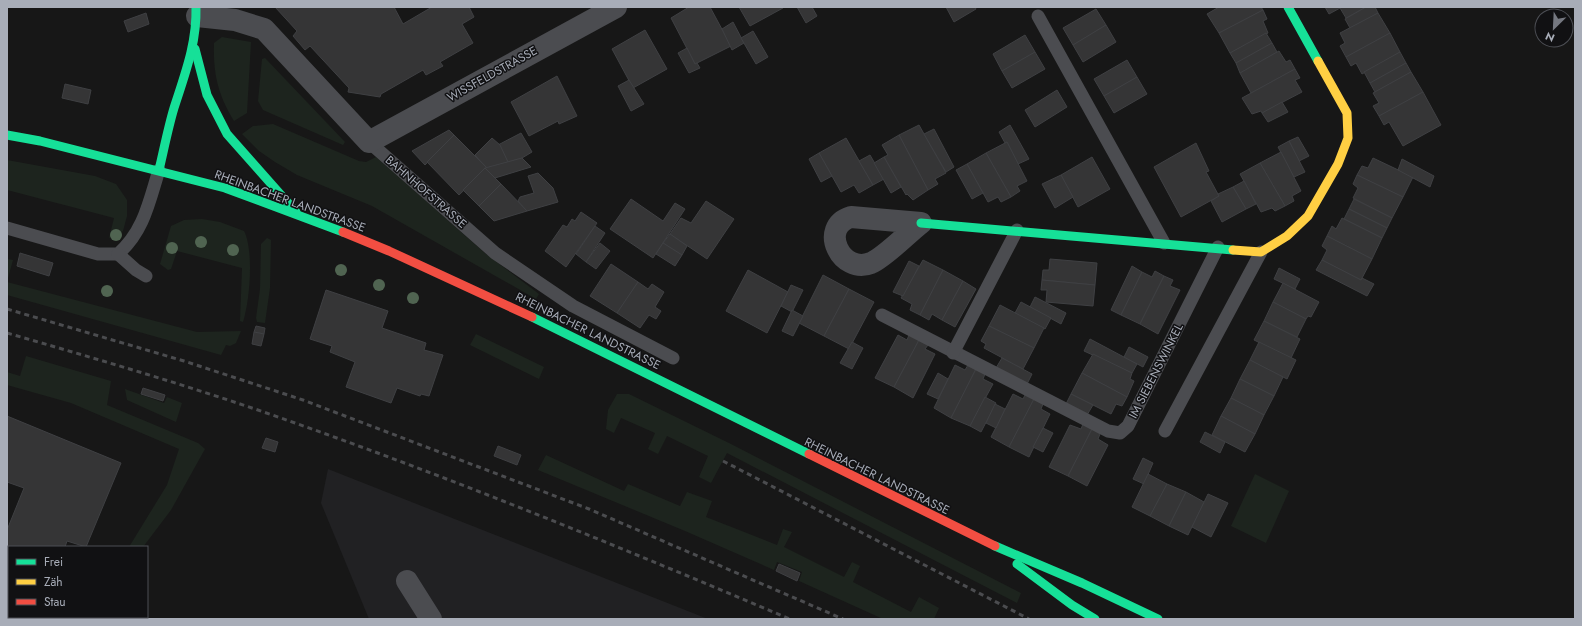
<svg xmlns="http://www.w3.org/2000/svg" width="1582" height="626" font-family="Jost,sans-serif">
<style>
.built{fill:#212123}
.green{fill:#1d241e}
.building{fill:#353536;stroke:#3f4043}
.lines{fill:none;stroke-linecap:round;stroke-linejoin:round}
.lane{stroke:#4b4c50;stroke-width:13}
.street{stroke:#4b4c50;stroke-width:22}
.fast{stroke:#16e098;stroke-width:9}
.slow{stroke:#ffcf43;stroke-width:9}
.jam{stroke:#f24e42;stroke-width:9}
.rail{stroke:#4b4c4f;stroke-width:3;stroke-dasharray:5 4;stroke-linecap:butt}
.tree{fill:#506451}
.labels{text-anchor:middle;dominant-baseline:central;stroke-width:3;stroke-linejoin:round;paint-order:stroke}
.street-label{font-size:12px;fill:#a8adb8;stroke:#111113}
</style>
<rect width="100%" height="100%" fill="#171717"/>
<!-- built -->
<path class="built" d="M328,469L708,619H369L321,503Z"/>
<!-- green -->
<g class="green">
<path d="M222,37L251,42L247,113L234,121C218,95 213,74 214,43Z"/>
<path d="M265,58L345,142L343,145L263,110L258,101L262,59Z"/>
<path d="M273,124L359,161L366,162L376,157L486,254L539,294L536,299L372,206L297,175L275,162L259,151L242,134L253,126Z"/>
<path d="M7,160L95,176L116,184L127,200V216L123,231L118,235L109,238L114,218L7,190Z"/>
<path d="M202,219L220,222L244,231C254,250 250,300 243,322L240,321L242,268L177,251L171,269L168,270L160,264L171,226L184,220Z"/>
<path d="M267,238L271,240L270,288L265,323L257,322L256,318L260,289L261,244Z"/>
<path d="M7,259L13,260L7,282L197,332L241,331L236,343L230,346L226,345L221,355L7,295Z"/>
<path d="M476,334L544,367L539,379L470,345Z"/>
<path d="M26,356L111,381L107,405L198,443L205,449L171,510L143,547H129L167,485L179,449L71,403L7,385V372L20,376Z"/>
<path d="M125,389L164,403L167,397L182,403L176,422L127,400Z"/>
<path d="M617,394H629L731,444L1021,593L1017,603L727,453L711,483L699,477L708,456L667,436L658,454L648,449L655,433L621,418L614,433L606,429L608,410Z"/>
<path d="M546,455L624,491L628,484L680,506L687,492L712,501L706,517L777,545L783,529L792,532L784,547L844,577L852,562L860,566L853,582L911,612L919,597L939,608L934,619H883L799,581L802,572L777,562L774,570L685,531L538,470Z"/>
<path d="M1255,474L1289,491L1266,543L1231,526Z"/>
</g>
<!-- building -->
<g class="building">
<path d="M275,7H394L403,24L432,7H469L474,17L462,24L473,43L440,62L443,66L426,75L423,70L381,94L380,97L348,92L349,88L310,46L305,50L293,36L297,31Z"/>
<path d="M689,7H710L731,46L695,64L671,18Z"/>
<path d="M739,7H783V8L750,26Z"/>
<path d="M797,7H812L817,16L806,23Z"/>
<path d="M946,7H975L976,9L954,22Z"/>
<path d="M1219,7H1261L1263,10L1219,33L1207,14Z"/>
<path d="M1325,7H1342L1329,14Z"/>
<path d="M1342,7H1366L1346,18L1340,8Z"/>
<path d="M1366,7H1375L1378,13L1350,28L1345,19Z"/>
<path d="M1096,9L1106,25L1073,45L1063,28Z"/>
<path d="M1263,10L1267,19L1263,21L1268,33L1230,53L1219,33Z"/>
<path d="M146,13L149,24L128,32L124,21Z"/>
<path d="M1378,13L1390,33L1346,57L1340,46L1345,43L1340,33Z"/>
<path d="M733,22L744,43L732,50L722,29Z"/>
<path d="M1106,25L1116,42L1083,62L1073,45Z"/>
<path d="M645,30L667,69L633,88L612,49Z"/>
<path d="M753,31L768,57L756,64L741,38Z"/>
<path d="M1266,33L1272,43L1236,63L1230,53Z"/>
<path d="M1390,33L1400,52L1362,74L1356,63L1351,66L1346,57Z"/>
<path d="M1025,35L1035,52L1002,71L993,54Z"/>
<path d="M1272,43L1277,52L1240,73L1236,63Z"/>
<path d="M687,48L695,64L697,63L700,68L689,73L678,53Z"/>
<path d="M1279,51L1286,62L1290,60L1295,69L1251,93L1240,73Z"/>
<path d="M1035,52L1045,69L1012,88L1002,71Z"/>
<path d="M1400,52L1406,63L1370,83L1364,72Z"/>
<path d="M1127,60L1137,77L1104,96L1094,79Z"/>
<path d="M1406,63L1411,72L1375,92L1370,83Z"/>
<path d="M1295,69L1300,78L1295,80L1302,92L1262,113L1261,111L1252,114L1242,98Z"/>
<path d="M1411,72L1423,92L1379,116L1373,106L1379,103L1373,93Z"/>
<path d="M557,76L577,116L559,124L558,121L529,136L511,102Z"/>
<path d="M1137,77L1147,94L1114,113L1104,96Z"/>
<path d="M629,80L644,104L631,111L618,86Z"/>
<path d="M65,84L91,90L88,104L62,98Z"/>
<path d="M1057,90L1067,107L1035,127L1025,110Z"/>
<path d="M1423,92L1441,125L1403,146L1389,122L1384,125L1379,116Z"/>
<path d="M1282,102L1288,112L1268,122L1262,113Z"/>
<path d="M919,125L946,173L935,179L938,184L928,190L899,135Z"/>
<path d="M1010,125L1029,159L1018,164L1007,142L1005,143L999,132Z"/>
<path d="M934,129L954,167L946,172L924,134Z"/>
<path d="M449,130L454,135L425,165L412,151Z"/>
<path d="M521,133L532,152L522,158L508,162L498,145Z"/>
<path d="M454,135L487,168L459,195L427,162Z"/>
<path d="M899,135L928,190L913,200L907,194L906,195L884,157L888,155L882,145Z"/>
<path d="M1298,137L1309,156L1299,161L1289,141Z"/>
<path d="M492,138L500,145L508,162L487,168L475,155Z"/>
<path d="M846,138L873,185L859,193L854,185L841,192L819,153Z"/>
<path d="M1289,141L1305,172L1294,177L1278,147Z"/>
<path d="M1007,142L1027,181L1017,186L1020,191L1011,197L986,153Z"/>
<path d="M1196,143L1209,171L1206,172L1219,196L1181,217L1154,167Z"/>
<path d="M1281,152L1301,191L1292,196L1294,201L1285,206L1260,163Z"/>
<path d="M819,153L832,176L821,182L809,159Z"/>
<path d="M986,153L1011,197L1001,202L998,197L988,202L967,164Z"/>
<path d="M870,155L884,179L873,185L859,161Z"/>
<path d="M884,157L901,187L891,193L874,163Z"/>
<path d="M1092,157L1110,189L1078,207L1061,175Z"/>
<path d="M522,158L531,167L495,178L485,168Z"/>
<path d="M1373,158L1413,177L1403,197L1357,175L1362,166L1368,168Z"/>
<path d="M1402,159L1434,176L1430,187L1398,170Z"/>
<path d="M1260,163L1285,206L1275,211L1272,208L1261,212L1240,174Z"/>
<path d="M967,164L983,193L972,199L956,170Z"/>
<path d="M485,168L501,184L479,206L463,190Z"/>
<path d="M538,173L553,188L558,202L527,211L518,201L520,197L534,193L528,176Z"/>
<path d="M1061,175L1073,197L1055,208L1042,184Z"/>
<path d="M1357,175L1403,197L1392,218L1353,198L1358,188L1353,184Z"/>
<path d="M1244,181L1256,204L1246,209L1233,187Z"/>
<path d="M501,184L527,211L494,221L479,206Z"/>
<path d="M1233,187L1246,209L1222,222L1211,201L1219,196L1218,194Z"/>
<path d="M631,199L663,221L675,203L685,209L653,258L610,229Z"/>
<path d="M1354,199L1392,218L1387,228L1349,209Z"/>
<path d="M706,201L734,219L707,259L670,234L681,218L691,223Z"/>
<path d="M1349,209L1387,228L1382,238L1344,219Z"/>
<path d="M581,212L597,223L566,267L545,251L563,225L567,227L572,219L575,221Z"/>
<path d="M1342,218L1382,238L1372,259L1327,236L1332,226L1336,229Z"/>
<path d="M595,226L605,233L586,262L576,254Z"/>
<path d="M670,234L687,246L682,255L663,243Z"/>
<path d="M1327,236L1372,259L1361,280L1322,260L1327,250L1322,246Z"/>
<path d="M600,243L610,251L596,269L586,262Z"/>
<path d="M663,243L682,255L675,266L656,254Z"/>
<path d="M20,253L53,263L49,276L17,266Z"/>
<path d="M1050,259L1097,263L1095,285L1042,280L1043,270H1049Z"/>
<path d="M923,260L943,270L920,315L910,310L912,304L901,298Z"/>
<path d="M1322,260L1361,280L1362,278L1374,284L1367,296L1316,270Z"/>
<path d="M909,261L919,266L903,296L893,292Z"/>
<path d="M611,264L638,282L617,313L590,296Z"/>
<path d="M1132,266L1142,272L1121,315L1111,310Z"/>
<path d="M1279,268L1300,279L1295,289L1274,279Z"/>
<path d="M748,270L788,292L767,333L726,311Z"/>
<path d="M943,270L963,281L942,320L932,314L929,320L920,315Z"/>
<path d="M1155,271L1164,276L1140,324L1121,315L1142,272L1152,277Z"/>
<path d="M823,275L849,289L824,336L799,323Z"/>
<path d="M1164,276L1173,280L1170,286L1180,290L1158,334L1140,324Z"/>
<path d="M1042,280L1095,285L1093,306L1046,302L1047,290H1041Z"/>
<path d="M963,281L976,289L955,327L942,320Z"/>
<path d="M638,282L648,289L652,284L664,292L655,307L661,311L656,319L649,315L640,328L617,313Z"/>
<path d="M1283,283L1319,302L1311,317L1308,316L1306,319L1273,302Z"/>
<path d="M791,285L803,290L792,312L781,306Z"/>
<path d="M849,289L874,302L849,349L824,336Z"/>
<path d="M326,290L388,311L382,328L426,343L424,350L443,355L429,396L421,394L420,396L397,388L391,403L346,387L355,362L330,352L332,346L310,339Z"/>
<path d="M1035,297L1066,313L1061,324L1030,307Z"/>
<path d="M1021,302L1051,318L1045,329L1015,313Z"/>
<path d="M1273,302L1306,319L1297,337L1264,321Z"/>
<path d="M1000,305L1044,328L1034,348L989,326Z"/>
<path d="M792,310L803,316L793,336L782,331Z"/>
<path d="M1264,321L1300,339L1291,358L1254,340Z"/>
<path d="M256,326L265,328L264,334L254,332Z"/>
<path d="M989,326L1034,348L1023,369L984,348L986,344L981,341Z"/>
<path d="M254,332L264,334L261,346L252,344Z"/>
<path d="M898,335L907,340L909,335L919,340L894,387L875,378Z"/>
<path d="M1090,339L1137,364L1132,373L1084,351Z"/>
<path d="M919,340L928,345L925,349L935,354L913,398L894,387Z"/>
<path d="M852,342L863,348L852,369L840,363Z"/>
<path d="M1259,342L1296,360L1287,379L1250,360Z"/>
<path d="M1129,347L1148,357L1143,367L1124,357Z"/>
<path d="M1093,354L1132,373L1130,379L1134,381L1127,397L1082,373Z"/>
<path d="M1002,358L1032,374L1027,384L996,368Z"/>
<path d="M1250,360L1283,377L1274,396L1240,379Z"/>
<path d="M955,365L965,370L968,365L976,369L951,418L934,408Z"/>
<path d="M976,369L985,374L983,379L993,384L970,426L951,418Z"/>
<path d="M938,373L948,379L938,399L927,394Z"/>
<path d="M1082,373L1127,397L1122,406L1116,404L1111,414L1071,394Z"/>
<path d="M1240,379L1274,396L1264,415L1231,398Z"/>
<path d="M143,388L165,395L163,401L141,394Z"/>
<path d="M1013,394L1023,399L1025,395L1034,399L1009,447L991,437Z"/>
<path d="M1071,394L1093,405L1087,415L1066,404Z"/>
<path d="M985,397L996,403L981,432L970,426Z"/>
<path d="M1231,398L1264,415L1255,434L1221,416Z"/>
<path d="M1034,399L1043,404L1041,409L1050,414L1029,457L1009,447Z"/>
<path d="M995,404L1005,409L996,428L986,423Z"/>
<path d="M7,416L121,463L86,547L67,541L65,547H9V615L7,616V530L24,488L7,482Z"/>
<path d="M1221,416L1255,434L1245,452L1212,435Z"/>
<path d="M1083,424L1092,429L1068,476L1049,467L1070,425L1081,429Z"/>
<path d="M1043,428L1053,433L1043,452L1033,447Z"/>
<path d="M1092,429L1100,434L1098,439L1108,445L1087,486L1068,476Z"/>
<path d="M1205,432L1225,442L1220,453L1200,442Z"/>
<path d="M266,438L278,442L275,452L262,448Z"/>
<path d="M498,446L521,455L517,465L494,456Z"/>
<path d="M1143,458L1153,463L1144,484L1133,479Z"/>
<path d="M1148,474L1167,484L1150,516L1132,507Z"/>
<path d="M1167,484L1186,492L1169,526L1150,516Z"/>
<path d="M1186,492L1204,502L1188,535L1169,526Z"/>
<path d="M1208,494L1228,503L1211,537L1192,527Z"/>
<path d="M779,564L800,573L797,581L776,571Z"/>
</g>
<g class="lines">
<!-- lane -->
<g class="lane">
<path d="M1038,16L1164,243"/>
<path d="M369,142L495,253L573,306L673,358"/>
<path d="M7,228L98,254H118C144,231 149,202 159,170"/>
<path d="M118,254L136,270L146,276"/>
<path d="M882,315L1108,431L1120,433L1128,426L1218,247"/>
<path d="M953,353L1017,230"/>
<path d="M1165,431L1261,252"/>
</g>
<!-- street -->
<g class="street">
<path d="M197,16L235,20L264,29L369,142L616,7"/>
<path d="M851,217L921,223C908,233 885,257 871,263C841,275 818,227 851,217Z"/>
<path d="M407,581L431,619"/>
</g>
<!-- fast -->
<g class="fast">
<path d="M1288,7L1318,61"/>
<path d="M195,49L207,95L227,134L296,212"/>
<path d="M7,135L40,141L225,188L343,232"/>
<path d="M159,170C164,149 168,128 174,108C185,74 197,43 196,7"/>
<path d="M921,223L1233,250"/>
<path d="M532,317L809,454"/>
<path d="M995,546L1082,583L1158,619"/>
<path d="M1017,564L1072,605L1095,619"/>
</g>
<!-- slow -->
<path class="slow" d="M1233,250L1261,252L1287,236L1308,216L1338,164L1348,138L1347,113L1318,61"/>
<!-- jam -->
<g class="jam">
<path d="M343,232L389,251L532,317"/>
<path d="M809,454L995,546"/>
</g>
<!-- rail -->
<g class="rail">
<path d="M7,309L184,361L303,400L589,509L843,619"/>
<path d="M7,333C104,361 200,389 295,423C462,482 627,550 790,619"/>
<path d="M723,461L1029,619"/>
</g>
</g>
<!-- trees -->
<g class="tree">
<circle cx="116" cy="235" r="6"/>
<circle cx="201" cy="242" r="6"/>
<circle cx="172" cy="248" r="6"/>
<circle cx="233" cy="250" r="6"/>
<circle cx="341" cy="270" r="6"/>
<circle cx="379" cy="285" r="6"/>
<circle cx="107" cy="291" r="6"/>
<circle cx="413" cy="298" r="6"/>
</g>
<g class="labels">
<!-- street labels -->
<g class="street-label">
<text transform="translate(492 74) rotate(-29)">WISSFELDSTRASSE</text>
<text transform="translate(426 192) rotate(41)">BAHNHOFSTRASSE</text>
<text transform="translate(290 201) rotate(20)">RHEINBACHER LANDSTRASSE</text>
<text transform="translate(588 331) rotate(26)">RHEINBACHER LANDSTRASSE</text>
<text transform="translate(1156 371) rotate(-63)">IM SIEBENSWINKEL</text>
<text transform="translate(877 476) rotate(26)">RHEINBACHER LANDSTRASSE</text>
</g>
</g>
<!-- border -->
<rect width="1582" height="626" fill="none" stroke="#a8adb8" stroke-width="16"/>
<!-- legend -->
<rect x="8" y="546" width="140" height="72" fill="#111113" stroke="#4d4f55"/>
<rect x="16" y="559" width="20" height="6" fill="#16e098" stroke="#4d4f55"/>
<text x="44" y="566" font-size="12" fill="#a8adb8">Frei</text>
<rect x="16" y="579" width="20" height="6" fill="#ffcf43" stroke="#4d4f55"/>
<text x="44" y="586" font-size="12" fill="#a8adb8">Zäh</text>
<rect x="16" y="599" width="20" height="6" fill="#f24e42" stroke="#4d4f55"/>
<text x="44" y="606" font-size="12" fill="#a8adb8">Stau</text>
<!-- north arrow -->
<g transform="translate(1554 28) rotate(204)"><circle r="19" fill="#111113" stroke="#4d4f55"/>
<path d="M0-3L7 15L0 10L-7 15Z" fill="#757880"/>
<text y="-6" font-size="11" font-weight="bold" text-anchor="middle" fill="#a8adb8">N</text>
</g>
</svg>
